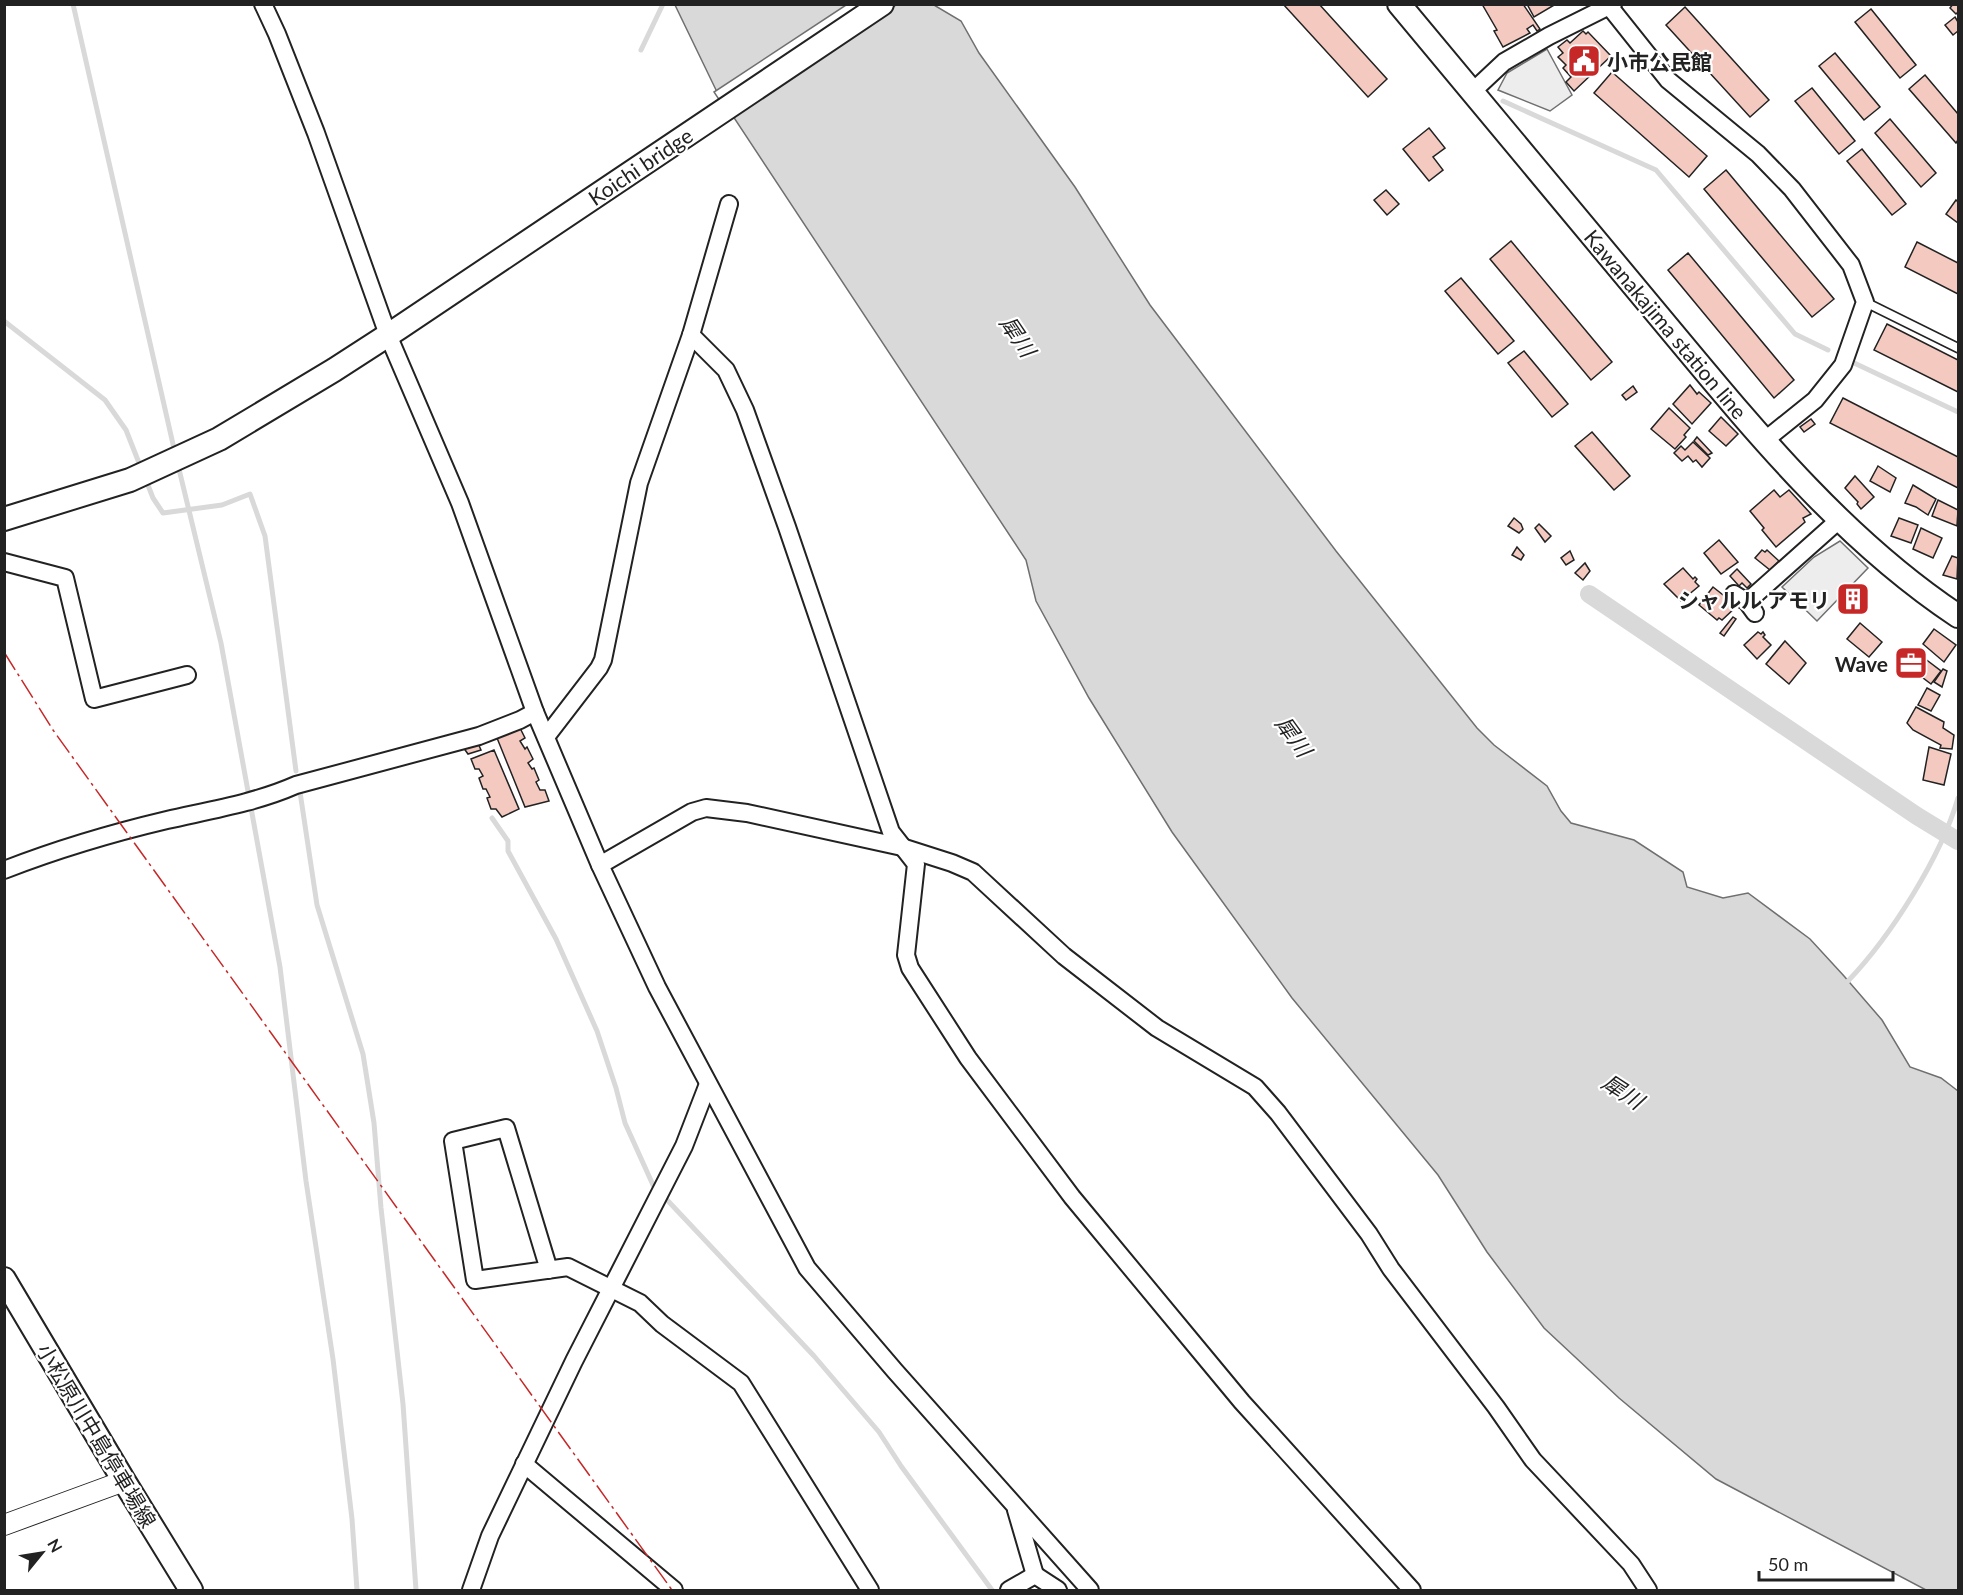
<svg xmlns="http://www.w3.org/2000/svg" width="1963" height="1595" font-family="Lato,'Noto Sans JP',sans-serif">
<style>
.parking{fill:#ededed;stroke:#6f6f6f;stroke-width:1.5}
.water{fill:#d9d9d9;stroke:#6f6f6f;stroke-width:1.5}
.pier{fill:#fff;stroke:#6f6f6f;stroke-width:1.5}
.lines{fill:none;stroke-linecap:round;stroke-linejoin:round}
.stream{stroke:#d9d9d9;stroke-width:5}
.canal{stroke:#d9d9d9;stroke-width:18}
.building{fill:#f3c9c0;stroke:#222;stroke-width:1.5}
.service-casing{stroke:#222;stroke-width:11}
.minor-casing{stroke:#222;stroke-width:20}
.tertiary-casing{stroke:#222;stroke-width:22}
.secondary-casing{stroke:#222;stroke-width:26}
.service{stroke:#fff;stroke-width:8}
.minor{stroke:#fff;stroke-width:16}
.tertiary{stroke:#fff;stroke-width:20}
.secondary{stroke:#fff;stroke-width:22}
.power{stroke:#c62828;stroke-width:1.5;stroke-dasharray:21 4.5 3 4.5;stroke-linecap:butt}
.labels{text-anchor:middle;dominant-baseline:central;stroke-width:4.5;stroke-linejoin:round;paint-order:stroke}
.poi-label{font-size:21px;font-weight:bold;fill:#222;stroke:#fff;text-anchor:end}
.street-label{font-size:21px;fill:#222;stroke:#fff}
.water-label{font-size:22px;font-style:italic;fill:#222;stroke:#fff}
</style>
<rect width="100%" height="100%" fill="#fff"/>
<!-- parking -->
<g class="parking">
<path d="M1547,49L1572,95L1550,111L1498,90L1507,73Z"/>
<path d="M1840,541L1868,568L1817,621L1782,587L1814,557Z"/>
</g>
<!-- water -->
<path class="water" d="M675,5H934L961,21L979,53L1075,187L1150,305L1336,551L1477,728L1494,745L1547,786L1561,811L1571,823L1634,840L1683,872L1687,887L1723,898L1748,893L1810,939L1844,976L1882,1020L1910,1067L1941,1078L1958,1091V1590H1926L1716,1479L1619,1398L1544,1328L1487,1252L1438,1175L1292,998L1172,832L1089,698L1036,601L1026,560L717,92Z"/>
<!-- pier -->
<path class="pier" d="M846,5H896L730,116L714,92Z"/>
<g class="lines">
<!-- stream -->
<g class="stream">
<path d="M73,4L175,453"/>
<path d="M641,50L663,4"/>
<path d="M1503,101L1656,170L1795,334L1828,350"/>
<path d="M4,321L105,400L126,430L141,468"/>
<path d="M1852,362L1958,412"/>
<path d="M178,465L221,643L280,967L306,1181L333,1359L352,1519L357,1590"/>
<path d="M146,480L153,498L163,513L222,505L250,494L265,536L296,771"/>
<path d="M300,792L317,905L363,1054L374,1123L381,1208L403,1404L416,1590"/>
<path d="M492,818L508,841V851L556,939L597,1031L616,1088L625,1123L653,1185L814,1356L879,1432L901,1466L992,1590"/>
<path d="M1848,981C1891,936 1941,857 1958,798"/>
</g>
<!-- canal -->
<path class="canal" d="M1589,594L1917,816L1958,841"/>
</g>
<!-- building -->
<g class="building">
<path d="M1283,4H1319L1387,79L1368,97Z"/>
<path d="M1482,4H1523L1540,29L1537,31L1533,25L1527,29L1530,33L1503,47L1494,31L1497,30Z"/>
<path d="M1527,4H1556L1534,17Z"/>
<path d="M1953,4H1958V12L1956,14L1950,8Z"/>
<path d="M1685,7L1769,100L1750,117L1666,25Z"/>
<path d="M1871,9L1916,65L1900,78L1855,22Z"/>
<path d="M1955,17L1958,22V31L1953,35L1945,25Z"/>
<path d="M1583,31L1586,34L1588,32L1611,56L1574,91L1566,82L1571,77L1563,68L1566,65L1558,57L1563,53L1558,47L1567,40L1570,43Z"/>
<path d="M1835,53L1880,107L1864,120L1819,66Z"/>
<path d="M1612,72L1707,156L1689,177L1594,93Z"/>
<path d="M1925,75L1958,114V140L1956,143L1909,89Z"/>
<path d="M1812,88L1855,141L1839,154L1795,101Z"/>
<path d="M1890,119L1936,173L1921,187L1875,133Z"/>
<path d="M1429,128L1445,148L1433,157L1443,170L1429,181L1403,149Z"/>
<path d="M1862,149L1906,204L1892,215L1847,161Z"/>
<path d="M1726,170L1834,299L1812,317L1704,189Z"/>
<path d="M1386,190L1399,204L1387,215L1374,200Z"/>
<path d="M1956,200L1958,202V223L1946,214Z"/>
<path d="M1511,241L1612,362L1591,380L1490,259Z"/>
<path d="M1917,242L1958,263V294L1905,267Z"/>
<path d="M1688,253L1794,380L1774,398L1668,270Z"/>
<path d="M1461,278L1514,341L1498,354L1445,291Z"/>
<path d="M1887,324L1958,360V392L1874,350Z"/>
<path d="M1524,351L1568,404L1552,417L1508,363Z"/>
<path d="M1690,385L1697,394L1699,392L1711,403L1692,424L1673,404Z"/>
<path d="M1633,386L1637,392L1626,400L1622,395Z"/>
<path d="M1843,398L1958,457V488L1830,423Z"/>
<path d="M1669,408L1690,428L1684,435L1686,437L1675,449L1651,429Z"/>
<path d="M1721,417L1738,434L1726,446L1709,431Z"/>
<path d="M1811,419L1815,424L1804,432L1800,427Z"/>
<path d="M1592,432L1630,476L1614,490L1575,446Z"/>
<path d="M1697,437L1712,453L1708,455L1694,441Z"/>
<path d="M1693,442L1710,458L1702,467L1696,460L1693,462L1688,456L1682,461L1674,453L1681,446L1685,450Z"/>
<path d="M1878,466L1896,478L1890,492L1870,481Z"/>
<path d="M1855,476L1874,497L1861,509L1857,504L1858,502L1845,488Z"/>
<path d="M1913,485L1936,499L1928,515L1916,507L1905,503Z"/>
<path d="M1774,490L1780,497L1789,490L1811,514L1803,518L1805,522L1776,547L1762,530L1764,528L1750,511Z"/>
<path d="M1938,500L1958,510L1957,526L1932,516Z"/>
<path d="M1514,518L1521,524L1523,529L1519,533L1508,526Z"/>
<path d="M1899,518L1918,525L1911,543L1891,536Z"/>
<path d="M1539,524L1551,536L1545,542L1535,528Z"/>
<path d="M1921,528L1942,538L1933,558L1913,549Z"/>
<path d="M1719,540L1738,562L1721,574L1704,553Z"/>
<path d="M1517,547L1524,555L1521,560L1512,555Z"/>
<path d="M1762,550L1765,552L1767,550L1779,561L1770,570L1755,558Z"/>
<path d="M1570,551L1574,560L1566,565L1561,558Z"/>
<path d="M1952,556L1958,558L1957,579L1943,575Z"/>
<path d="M1585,563L1590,571L1583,580L1575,573Z"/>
<path d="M1683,568L1693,579L1695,577L1697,579L1695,582L1699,586L1681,601L1664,584Z"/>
<path d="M1737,569L1751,584L1747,588L1742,583L1739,586L1730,576Z"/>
<path d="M1855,585L1866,596L1850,611L1840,601Z"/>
<path d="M1713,587L1737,606L1722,620L1719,618L1717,620L1699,605Z"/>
<path d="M1733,617L1736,619L1724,636L1720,633Z"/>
<path d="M1860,623L1882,642L1869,657L1847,639Z"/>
<path d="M1934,629L1956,645L1944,662L1923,644Z"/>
<path d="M1758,632L1761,634L1763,632L1765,635L1763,637L1771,645L1757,659L1744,645Z"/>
<path d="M1785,641L1806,663L1789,684L1766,664Z"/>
<path d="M1912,652L1923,660L1911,675L1900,666Z"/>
<path d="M1924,658L1941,671L1931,684L1914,671Z"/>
<path d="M1943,669L1947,671L1942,687L1934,682Z"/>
<path d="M1927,688L1940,695L1931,711L1918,705Z"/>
<path d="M1916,707L1944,722L1943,728L1954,735L1952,749L1940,748L1941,745L1913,730L1907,723Z"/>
<path d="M520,728L525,738L520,741L525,749L527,747L533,759L528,763L532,769L534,768L539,780L536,782L540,790H545L549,801L525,807L497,738Z"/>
<path d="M477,741L481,750L468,754L463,747Z"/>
<path d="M1929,747L1951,754L1944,785L1923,780Z"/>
<path d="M494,750L519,809L502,817L496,809H491L487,798L490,797L486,789H483L479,778L483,776L479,769H475L471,759Z"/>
</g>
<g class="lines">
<!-- service casing -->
<g class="service-casing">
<path id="service" d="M1865,302L1958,348"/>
</g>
<!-- minor casing -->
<g class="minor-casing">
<g id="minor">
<path d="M263,4L277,34L316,133L388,335L460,503L535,712L600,865L657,987L807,1268L895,1371L1090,1590"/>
<path d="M1609,6L1668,80L1758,154L1792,189L1851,265L1865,302L1843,365L1815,400L1764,441"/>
<path d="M1472,92L1504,62L1549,36L1613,4"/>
<path d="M691,335L726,370L745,410L787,527L891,832L916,864L906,955L910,968L968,1058L1072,1197L1242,1402L1412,1590"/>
<path d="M4,562L65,578L94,699L187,675"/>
<path d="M1734,594L1747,602L1755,613"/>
<path d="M1747,602L1839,520"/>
<path d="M546,737L599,668L603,660L639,483L691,335L729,204"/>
<path d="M600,865L692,812L706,808L747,813L902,847L952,863L973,872L1064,956L1157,1028L1255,1087L1278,1113L1369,1234L1391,1269L1496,1407L1533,1460L1631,1564L1648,1590"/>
<path d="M4,870C58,849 112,833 167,820C211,810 255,803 296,785L479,736L520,720L535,712"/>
<path d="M549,1270L506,1128L453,1141L475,1280L568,1267L640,1303L662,1324L741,1383L870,1590"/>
<path d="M524,1464L674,1590"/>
<path d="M1016,1510L1035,1575"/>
<path d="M471,1590L490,1536L574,1361L684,1146L708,1084"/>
<path d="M1009,1590L1035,1575L1058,1590"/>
</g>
</g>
<!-- tertiary casing -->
<g class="tertiary-casing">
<path id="tertiary" d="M4,1525L124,1481"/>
</g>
<!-- secondary casing -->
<g class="secondary-casing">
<g id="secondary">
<path d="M1399,4C1485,108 1572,211 1658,315C1749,424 1839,537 1958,616"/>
<path d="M4,519L130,480L219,439L334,370L399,328L882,4"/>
<path d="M4,1279L124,1481L191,1590"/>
</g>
</g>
<!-- service -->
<use href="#service" class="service"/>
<!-- minor -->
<use href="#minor" class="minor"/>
<!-- tertiary -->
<use href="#tertiary" class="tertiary"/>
<!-- secondary -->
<use href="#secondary" class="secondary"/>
<!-- power -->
<path class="power" d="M4,652L53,730L672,1590"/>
</g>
<!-- icons -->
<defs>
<g id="civic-square" transform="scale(1.725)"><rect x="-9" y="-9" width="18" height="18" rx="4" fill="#c62828" stroke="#fff"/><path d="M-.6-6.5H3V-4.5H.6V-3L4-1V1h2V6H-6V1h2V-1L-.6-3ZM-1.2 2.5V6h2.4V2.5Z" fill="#fff"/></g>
<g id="building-square" transform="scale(1.725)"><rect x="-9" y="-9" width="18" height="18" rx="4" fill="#c62828" stroke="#fff"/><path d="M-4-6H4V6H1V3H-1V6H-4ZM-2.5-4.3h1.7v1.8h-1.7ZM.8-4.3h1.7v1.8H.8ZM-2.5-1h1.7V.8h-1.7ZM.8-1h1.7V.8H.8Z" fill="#fff"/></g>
<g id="office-square" transform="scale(1.725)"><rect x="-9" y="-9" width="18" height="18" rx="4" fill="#c62828" stroke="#fff"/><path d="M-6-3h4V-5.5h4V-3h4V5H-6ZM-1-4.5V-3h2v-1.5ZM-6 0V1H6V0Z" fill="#fff"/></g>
</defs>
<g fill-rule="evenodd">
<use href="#civic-square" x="1584" y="61"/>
<use href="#building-square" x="1853" y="599"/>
<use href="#office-square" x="1911" y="663"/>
</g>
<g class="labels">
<!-- poi labels -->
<g class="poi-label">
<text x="1607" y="61" text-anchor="start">小市公民館</text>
<text x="1830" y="599">シャルル アモリ</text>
<text x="1888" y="663">Wave</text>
</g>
<!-- street labels -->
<g class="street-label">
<text transform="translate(640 166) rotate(-34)">Koichi bridge</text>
<text transform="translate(1666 324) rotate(50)">Kawanakajima station line</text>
<text transform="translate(97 1435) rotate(59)">小松原川中島停車場線</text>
</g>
<!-- water labels -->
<g class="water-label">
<text transform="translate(1018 336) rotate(56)">犀川</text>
<text transform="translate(1294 736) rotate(54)">犀川</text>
<text transform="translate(1623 1091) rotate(33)">犀川</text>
</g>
</g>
<!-- border -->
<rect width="1963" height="1595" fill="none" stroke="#222222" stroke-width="12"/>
<!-- north arrow -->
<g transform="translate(42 1553) rotate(60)" stroke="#ffffff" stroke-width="4.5" paint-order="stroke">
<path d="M0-4.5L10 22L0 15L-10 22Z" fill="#222222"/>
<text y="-9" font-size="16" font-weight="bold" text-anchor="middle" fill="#222222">N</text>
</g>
<!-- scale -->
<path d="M1759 1571v9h134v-9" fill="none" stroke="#222222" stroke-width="3"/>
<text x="1768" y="1571" font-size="18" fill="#222222" stroke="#ffffff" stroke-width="4.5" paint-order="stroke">50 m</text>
</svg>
